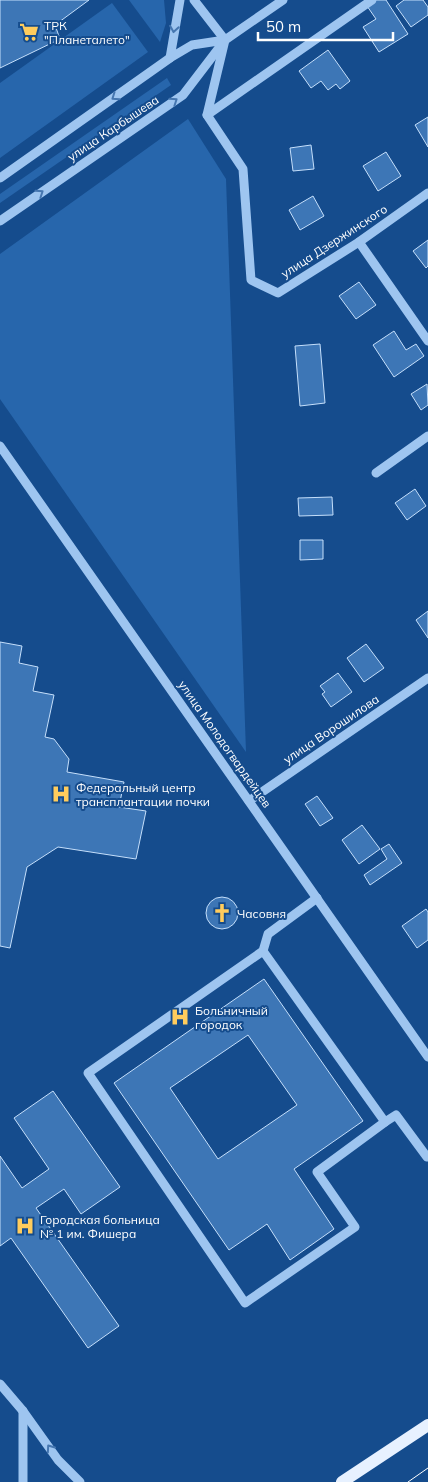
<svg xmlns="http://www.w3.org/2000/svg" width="428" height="1482" font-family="Mulish,sans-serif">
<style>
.green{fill:#2766ac}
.building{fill:#3d76b6;stroke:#c5dffb;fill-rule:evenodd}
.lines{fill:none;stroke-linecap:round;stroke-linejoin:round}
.minor{stroke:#9ec5f0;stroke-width:9}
.major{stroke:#e7f1ff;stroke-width:12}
.tram{stroke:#fff;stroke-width:1}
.oneway{stroke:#4576b0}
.labels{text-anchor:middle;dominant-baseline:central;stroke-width:4;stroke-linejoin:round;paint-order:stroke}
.poi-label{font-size:12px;fill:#fff;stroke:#154c8d;text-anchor:start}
.street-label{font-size:12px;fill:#fff;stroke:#154c8d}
</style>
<rect width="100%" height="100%" fill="#154c8d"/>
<!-- green -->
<g class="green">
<path d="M129,0H164L166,23L160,42Z"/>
<path d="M112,3L148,52L0,158V83Z"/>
<path d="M167,78L171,85L0,203V194Z"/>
<path d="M188,119L226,179L246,752L0,399V254Z"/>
</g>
<!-- building -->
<g class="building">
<path d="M0,0H89L55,25L60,39L0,68Z"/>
<path d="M376,0H386L408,34L379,52L363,27L376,19L367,6Z"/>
<path d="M404,0H423L428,7V15L411,27L396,6Z"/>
<path d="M328,50L350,81L340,89L336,84L328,90L321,81L311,88L299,71Z"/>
<path d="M428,117V147L415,125Z"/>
<path d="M311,145L314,169L293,171L290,148Z"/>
<path d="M386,152L401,176L378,191L363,166Z"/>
<path d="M313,196L324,216L300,230L289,210Z"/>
<path d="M428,240V266L426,268L413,251Z"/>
<path d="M359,282L376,305L356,319L339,296Z"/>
<path d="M394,331L406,350L416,344L424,356L394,377L373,345Z"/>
<path d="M320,344L325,403L300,406L295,346Z"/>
<path d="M427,384L428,405L421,410L411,394Z"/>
<path d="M415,489L426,506L407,520L395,503Z"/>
<path d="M332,497L333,515L299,516L298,498Z"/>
<path d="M300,540H323V559L300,560Z"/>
<path d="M428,611V638L416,620Z"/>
<path d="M0,642L22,646L19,663L38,667L33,691L54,695L45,737L54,739L69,759L67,772L124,782L119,807L146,811L136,859L58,847L27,867L10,948L0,946Z"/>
<path d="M366,644L384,668L364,682L347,658Z"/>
<path d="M338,673L352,692L331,707L322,694L325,692L320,686Z"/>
<path d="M317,796L333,818L320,826L305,804Z"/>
<path d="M362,825L380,849L359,864L342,840Z"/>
<path d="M389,844L402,863L370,885L364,875L387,859L381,849Z"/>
<circle cx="222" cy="913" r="16"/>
<path d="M426,909L428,912V940L417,948L402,926Z"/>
<path d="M264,979L363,1121L294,1169L334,1229L290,1260L267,1224L229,1250L114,1083ZM248,1035L297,1105L218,1159L170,1088Z"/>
<path d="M53,1091L120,1187L81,1214L64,1189L36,1208L119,1326L88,1348L11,1238L0,1246V1156L22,1188L49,1169L14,1118Z"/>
</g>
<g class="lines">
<!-- minor -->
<g class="minor">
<path d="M194,0L225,40"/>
<path d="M225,40L207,115L243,169L251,280L278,293L359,242L428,193"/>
<path d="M170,58L180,0"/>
<path d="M207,115L372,0"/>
<path d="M0,178L170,58L192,45L225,40"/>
<path d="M0,221L183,95L225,40L283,0"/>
<path d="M359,242L428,341"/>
<path d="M0,446L428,1057"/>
<path d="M376,473L428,436"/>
<path d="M249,801L428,678"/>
<path d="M317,898L268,934L263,951L88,1073L245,1303L355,1227L317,1172L385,1122"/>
<path d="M263,951L385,1122L396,1115L427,1157"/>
<path d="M0,1384L23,1411L58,1460L80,1482"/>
<path d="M23,1482V1411"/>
</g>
<!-- major -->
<path class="major" d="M342,1482L428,1425"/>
<!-- tram -->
<path class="tram" d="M408,1482L428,1468"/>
</g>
<!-- one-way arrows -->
<defs><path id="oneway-chevron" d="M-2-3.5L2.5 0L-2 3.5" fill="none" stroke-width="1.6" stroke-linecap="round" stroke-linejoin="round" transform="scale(1.25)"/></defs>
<g class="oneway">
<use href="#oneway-chevron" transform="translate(174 29) rotate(99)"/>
<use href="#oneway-chevron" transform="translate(115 97) rotate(145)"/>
<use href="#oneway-chevron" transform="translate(174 101) rotate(-34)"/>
<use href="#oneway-chevron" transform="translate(40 193) rotate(-34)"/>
<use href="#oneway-chevron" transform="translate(50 1448) rotate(-125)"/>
</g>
<!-- icons -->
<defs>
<g id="supermarket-bare" transform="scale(1.5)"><path d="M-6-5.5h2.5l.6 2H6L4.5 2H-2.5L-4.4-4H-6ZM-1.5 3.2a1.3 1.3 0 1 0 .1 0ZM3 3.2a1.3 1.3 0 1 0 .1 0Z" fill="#ffcc5d" stroke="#154c8d" stroke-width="2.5" paint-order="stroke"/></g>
<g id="hospital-bare" transform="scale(1.5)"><path d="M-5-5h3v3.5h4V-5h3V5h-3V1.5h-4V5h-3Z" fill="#ffcc5d" stroke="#154c8d" stroke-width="2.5" paint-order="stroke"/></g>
<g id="church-bare" transform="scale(1.5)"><path d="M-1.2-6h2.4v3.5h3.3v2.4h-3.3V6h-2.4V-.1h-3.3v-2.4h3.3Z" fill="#ffcc5d" stroke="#154c8d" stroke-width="2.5" paint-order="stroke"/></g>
</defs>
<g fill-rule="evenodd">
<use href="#supermarket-bare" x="29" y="32"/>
<use href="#hospital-bare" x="61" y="794"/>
<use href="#church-bare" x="222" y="913"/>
<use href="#hospital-bare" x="180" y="1017"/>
<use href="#hospital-bare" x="25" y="1226"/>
</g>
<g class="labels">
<!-- poi labels -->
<g class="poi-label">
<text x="44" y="25">ТРК<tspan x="44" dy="14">"Планеталето"</tspan></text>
<text x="76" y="787">Федеральный центр<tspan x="76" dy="14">трансплантации почки</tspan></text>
<text x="237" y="913">Часовня</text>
<text x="195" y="1010">Больничный<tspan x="195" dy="14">городок</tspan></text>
<text x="40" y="1219">Городская больница<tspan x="40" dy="14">№ 1 им. Фишера</tspan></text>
</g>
<!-- street labels -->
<g class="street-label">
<text transform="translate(113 128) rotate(-34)">улица Карбышева</text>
<text transform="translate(334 241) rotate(-33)">улица Дзержинского</text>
<text transform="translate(331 729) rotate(-34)">улица Ворошилова</text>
<text transform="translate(225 744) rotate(55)">улица Молодогвардейцев</text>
</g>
</g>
<!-- scale -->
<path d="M258 32v8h135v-8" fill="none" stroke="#ffffff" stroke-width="2.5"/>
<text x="266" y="32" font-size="15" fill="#ffffff" stroke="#154c8d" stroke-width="4" paint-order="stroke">50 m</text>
</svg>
